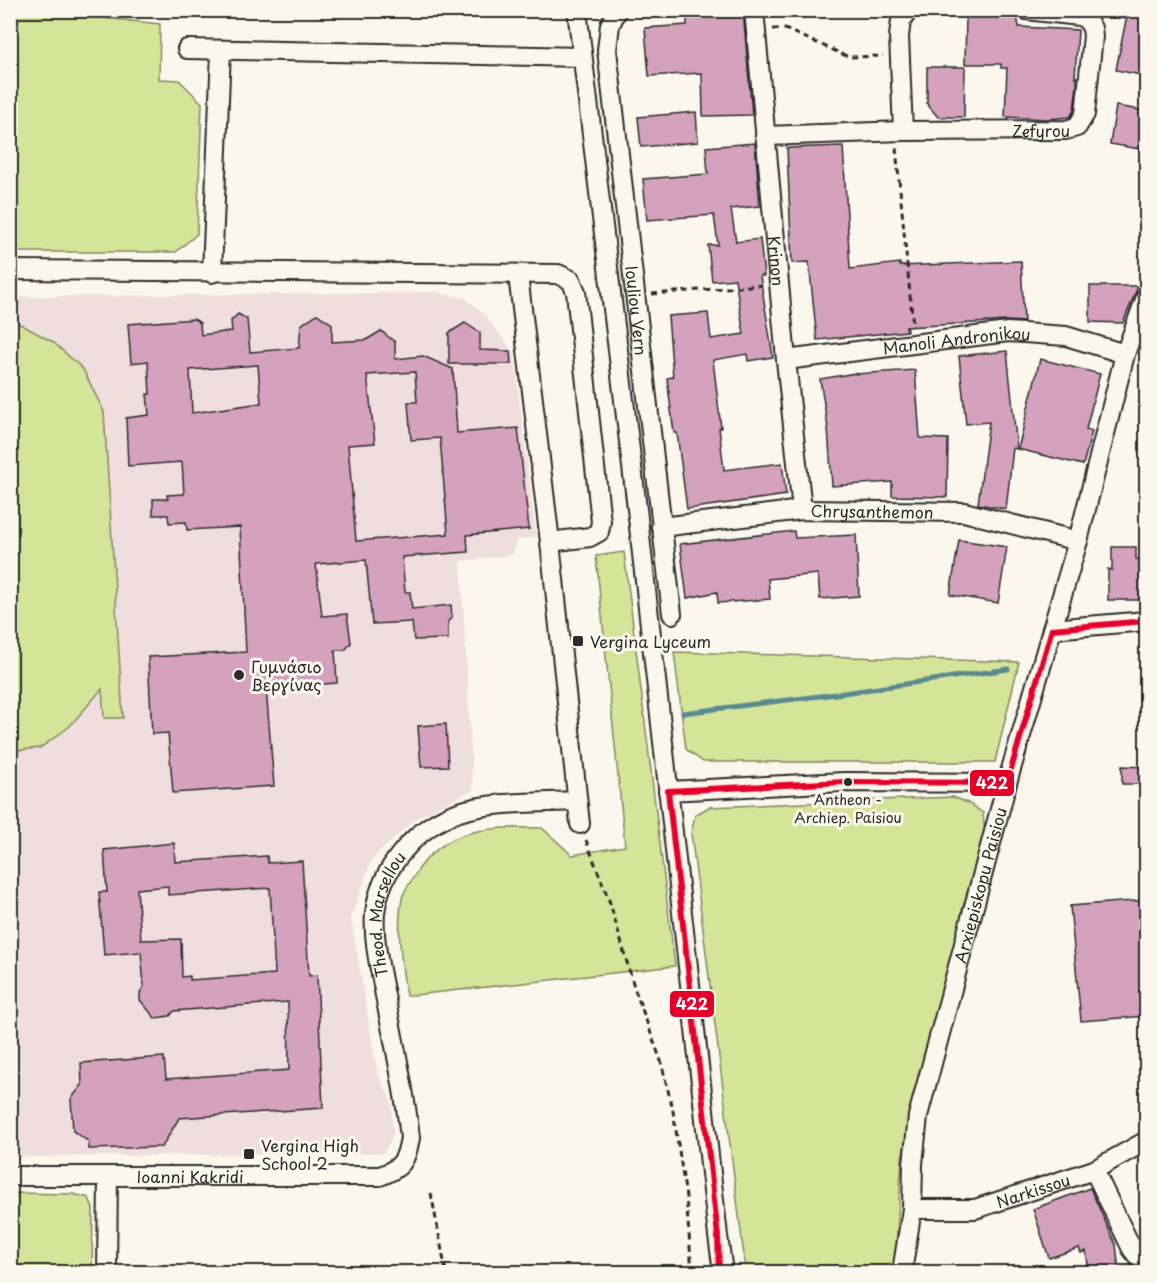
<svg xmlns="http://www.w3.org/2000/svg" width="1157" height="1283" font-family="'Playpen Sans',sans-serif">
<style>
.built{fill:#f0dede}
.green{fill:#d4e498;stroke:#808862;stroke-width:1.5}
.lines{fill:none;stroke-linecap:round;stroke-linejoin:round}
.stream{stroke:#5a8a90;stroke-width:5}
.building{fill:#d5a2be;stroke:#2b2b2b;stroke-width:1.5;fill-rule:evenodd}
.minor-casing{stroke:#2b2b2b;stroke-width:22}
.path{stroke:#2b2b2b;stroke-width:3;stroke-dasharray:6 4.5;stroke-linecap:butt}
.minor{stroke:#fbf7ec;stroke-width:18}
.bus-1-casing{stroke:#fbf7ec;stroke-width:10}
.bus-1{stroke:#e4002b;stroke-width:6}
.poi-dot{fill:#2b2b2b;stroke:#fbf7ec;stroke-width:2}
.labels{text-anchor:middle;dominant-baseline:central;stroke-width:6;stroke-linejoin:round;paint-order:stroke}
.bus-label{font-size:14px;fill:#2b2b2b;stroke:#fbf7ec}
.street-label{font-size:16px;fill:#2b2b2b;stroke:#fbf7ec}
.poi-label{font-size:16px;fill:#2b2b2b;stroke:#fbf7ec;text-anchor:start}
.line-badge{stroke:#fbf7ec;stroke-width:2}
.badge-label{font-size:16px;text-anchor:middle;font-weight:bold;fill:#fff}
</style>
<rect width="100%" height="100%" fill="#fbf7ec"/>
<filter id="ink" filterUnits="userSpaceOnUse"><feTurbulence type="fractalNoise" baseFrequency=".0167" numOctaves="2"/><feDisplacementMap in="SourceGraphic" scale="12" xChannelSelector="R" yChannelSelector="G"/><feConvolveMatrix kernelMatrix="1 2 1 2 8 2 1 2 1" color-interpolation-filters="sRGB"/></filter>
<g filter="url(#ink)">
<!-- built -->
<path class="built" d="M436,292L465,298L485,315L514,353L536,537L518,540L512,555L461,561L473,790L416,818L372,859L351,918L378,1074L392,1103L393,1135L384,1153L11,1157L10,297Z"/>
<!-- green -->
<g class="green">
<path d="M11,10L37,11L160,24L159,79L179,80L202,103L197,234L176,252H11Z"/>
<path d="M11,319L53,342L83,369L104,412L123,718H104L102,689L69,727L40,748L11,751Z"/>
<path d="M624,552L675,966L406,996C402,964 396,931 402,899C403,891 411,882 415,875C444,826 492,827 542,828L572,855L625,846L596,556Z"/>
<path d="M674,652L1019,662L995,762H703L686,749Z"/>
<path d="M953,797L968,803L983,813L985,834L927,1046L902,1157L896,1247L892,1272H746L691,833L695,815L709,807Z"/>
<path d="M11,1193L73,1194L89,1198L93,1209L92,1272H11Z"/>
</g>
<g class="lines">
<!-- stream -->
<path class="stream" d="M683,713L844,693L1008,669"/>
</g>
<!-- building -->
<g class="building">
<path d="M700,10H743L752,115L703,116L702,73L649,76L645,28L687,25V17L701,16Z"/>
<path d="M1128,10H1146V76L1116,70Z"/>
<path d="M1002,16H1017L1019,27L1078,30L1075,77H1077V85L1074,110L1070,117L1048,119L1005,117L1007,68H1001V64H965L966,17Z"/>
<path d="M927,67H965L964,117H938L927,104Z"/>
<path d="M1116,106L1146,111V150L1110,144Z"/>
<path d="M696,112L698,142L641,147L638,117Z"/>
<path d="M755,143L760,206L731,209L736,242L760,239L764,276H760L773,357L748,361L747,354L713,360L721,428H719L724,470L782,463L786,495L687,509L677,433H674L667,378L673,377L668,316L708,313L711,339L744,334L735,279L712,281L708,245H718L714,215L647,220L643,179L708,174L706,147Z"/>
<path d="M843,146L850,269L900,263V266L1021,261L1024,322L1007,321L906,327L907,331L817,340L809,262L792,263L787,148Z"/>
<path d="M1090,286H1138L1123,323L1090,322Z"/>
<path d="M238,314L247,319L250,352L299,348L301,325L317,314L332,324V342L366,340L381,331L395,342V359L423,356L453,369L457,433L518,428L529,529L467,535L468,552L402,557L405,592H410L412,609L451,605L452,618L448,621V639L414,640L412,622L372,624L366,560L316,564L322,616L347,614L351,643L345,650H335L337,683L266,688L274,786L173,793L168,733L152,734L148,657L246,652L240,527L187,530L186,522L169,523L168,515H153V499H168L167,495L184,494L182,462L128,466L126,418L149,415L147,394H150L148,361L131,363L128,324L194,319L200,323L201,335L232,331L231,321ZM258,365L261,403L192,413L190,370ZM415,372L417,402H408L411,440L440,438L448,534L356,541L348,445L375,443L367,375Z"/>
<path d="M465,323L480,333V350L510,351L511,364H449V333Z"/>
<path d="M1007,351L1017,449L1013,448L1006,509L978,504L989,422L966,424L959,356Z"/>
<path d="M1040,359L1100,374L1086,429L1092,431L1083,465L1018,449Z"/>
<path d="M915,370L920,438L948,439L947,497L892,496V482L832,486L828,428L820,379L856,373V374Z"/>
<path d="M794,531L795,538L856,535L859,596L820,599L818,574L768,579L770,599L718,603L717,592L687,598L680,544Z"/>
<path d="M959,540L1007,547L998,603L950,595Z"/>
<path d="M1112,547H1136V559L1146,560V596H1140V600H1108V569L1112,570Z"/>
<path d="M446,724L448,766L421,767L418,726Z"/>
<path d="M1122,766L1146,767V784H1122Z"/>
<path d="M174,843L175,862L267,856L268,863L302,861L309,976L317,975L323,1108L179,1118L162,1147L89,1149V1142L73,1131L71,1099L82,1085L81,1063L164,1057L166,1079L289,1070L288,1002L174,1011L170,1016L155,1018L140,1000V993L144,986L141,952L104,955L99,892H107L104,850ZM168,886V895L270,888L275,974L190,980V976L182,977L181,939L141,940L137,889Z"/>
<path d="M1146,900V1016L1081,1021L1070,906Z"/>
<path d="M1090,1188L1116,1245L1119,1272H1089L1086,1251L1081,1253L1079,1248L1049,1258L1033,1209Z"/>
</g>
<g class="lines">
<!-- minor casing -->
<g class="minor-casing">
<g id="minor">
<path d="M577,10L636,500L718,1236L723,1272"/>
<path id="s1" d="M617,10L610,25L607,50L672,614"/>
<path id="s2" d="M754,10L786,360L802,510"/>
<path d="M187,49L582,57"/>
<path d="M903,131L899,36L901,21L909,10"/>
<path id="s3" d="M765,136L903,131L1066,130L1077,127L1085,114L1093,36L1092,28L1087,20L1080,16L1026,10"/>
<path d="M10,270L558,274L571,280L576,292L601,522L599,532L590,537L550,542"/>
<path d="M212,273L221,50"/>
<path d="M518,275L550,542L580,824"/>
<path id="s4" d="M786,360L1008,332L1066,336L1125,354"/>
<path id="s5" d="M661,527L802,510L964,512L1078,541"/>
<path d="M1052,629L1146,621"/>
<path d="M668,791L844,782L1007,783"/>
<path d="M1094,1170L1132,1249L1146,1267"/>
<path id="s6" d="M10,1176H380C402,1168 406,1161 410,1138C405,1089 393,1039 384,990C379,965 373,938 375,913C380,868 417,826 459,812C492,801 541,803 577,801"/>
<path id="s7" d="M912,1209H975L1094,1170L1146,1141"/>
<path d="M107,1272L108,1176"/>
<path id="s8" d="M902,1272L912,1209L913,1164L918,1116L1007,783L1078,541L1125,354L1146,297"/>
</g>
</g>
<!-- path -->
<g class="path">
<path d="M773,29H785L849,57L883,56"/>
<path d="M896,148L913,326"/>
<path d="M652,294L762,285"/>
<path d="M586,840L610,903L635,990L661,1061L673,1111L686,1197L692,1272"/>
<path d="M431,1193L446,1272"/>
</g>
<!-- minor -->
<use href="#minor" class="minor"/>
<!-- bus-1 casing -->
<g class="bus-1-casing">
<path id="bus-1" d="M719,1272L718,1236L668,791L844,782L1007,783L1052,629L1146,621"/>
</g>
<!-- bus-1 -->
<use href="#bus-1" class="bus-1"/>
</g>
</g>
<!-- markers -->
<g class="poi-dot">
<rect x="572" y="635" width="12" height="12" rx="3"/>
<circle cx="239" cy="675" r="6"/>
<circle cx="848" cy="782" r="5"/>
<rect x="243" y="1148" width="12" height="12" rx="3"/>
</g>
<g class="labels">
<!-- bus labels -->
<g class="bus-label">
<text x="848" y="799">Antheon -<tspan x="848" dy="18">Archiep. Paisiou</tspan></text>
</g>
<!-- street labels -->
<g class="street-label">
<text stroke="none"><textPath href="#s3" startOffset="276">Zefyrou</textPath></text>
<text stroke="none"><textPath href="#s2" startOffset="252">Krinon</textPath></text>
<text stroke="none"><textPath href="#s1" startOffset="304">Iouliou Vern</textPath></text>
<text stroke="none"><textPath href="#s4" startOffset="172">Manoli Andronikou</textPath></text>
<text stroke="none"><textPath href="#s5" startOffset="212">Chrysanthemon</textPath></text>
<text stroke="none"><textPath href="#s8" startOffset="396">Arxiepiskopu Paisiou</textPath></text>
<text stroke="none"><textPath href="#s6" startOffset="651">Theod. Marsellou</textPath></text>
<text stroke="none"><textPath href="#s6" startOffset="180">Ioanni Kakridi</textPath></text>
<text stroke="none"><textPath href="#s7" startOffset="124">Narkissou</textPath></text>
</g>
<!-- poi labels -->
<g class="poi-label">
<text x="590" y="641">Vergina Lyceum</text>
<text x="251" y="666">Γυμνάσιο<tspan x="251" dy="18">Βεργίνας</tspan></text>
<text x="261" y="1145">Vergina High<tspan x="261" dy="18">School 2</tspan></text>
</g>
</g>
<g class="line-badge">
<rect x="969" y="769" width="46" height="28" rx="6" fill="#e4002b"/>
<rect x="669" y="990" width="46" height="28" rx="6" fill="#e4002b"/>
</g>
<g class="badge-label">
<text x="992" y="789">422</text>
<text x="692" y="1010">422</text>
</g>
<!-- margin -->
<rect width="1157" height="1283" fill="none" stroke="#fbf7ec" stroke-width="36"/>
<rect x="18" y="18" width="1121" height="1247" fill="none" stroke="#2b2b2b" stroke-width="2" filter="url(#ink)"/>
</svg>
